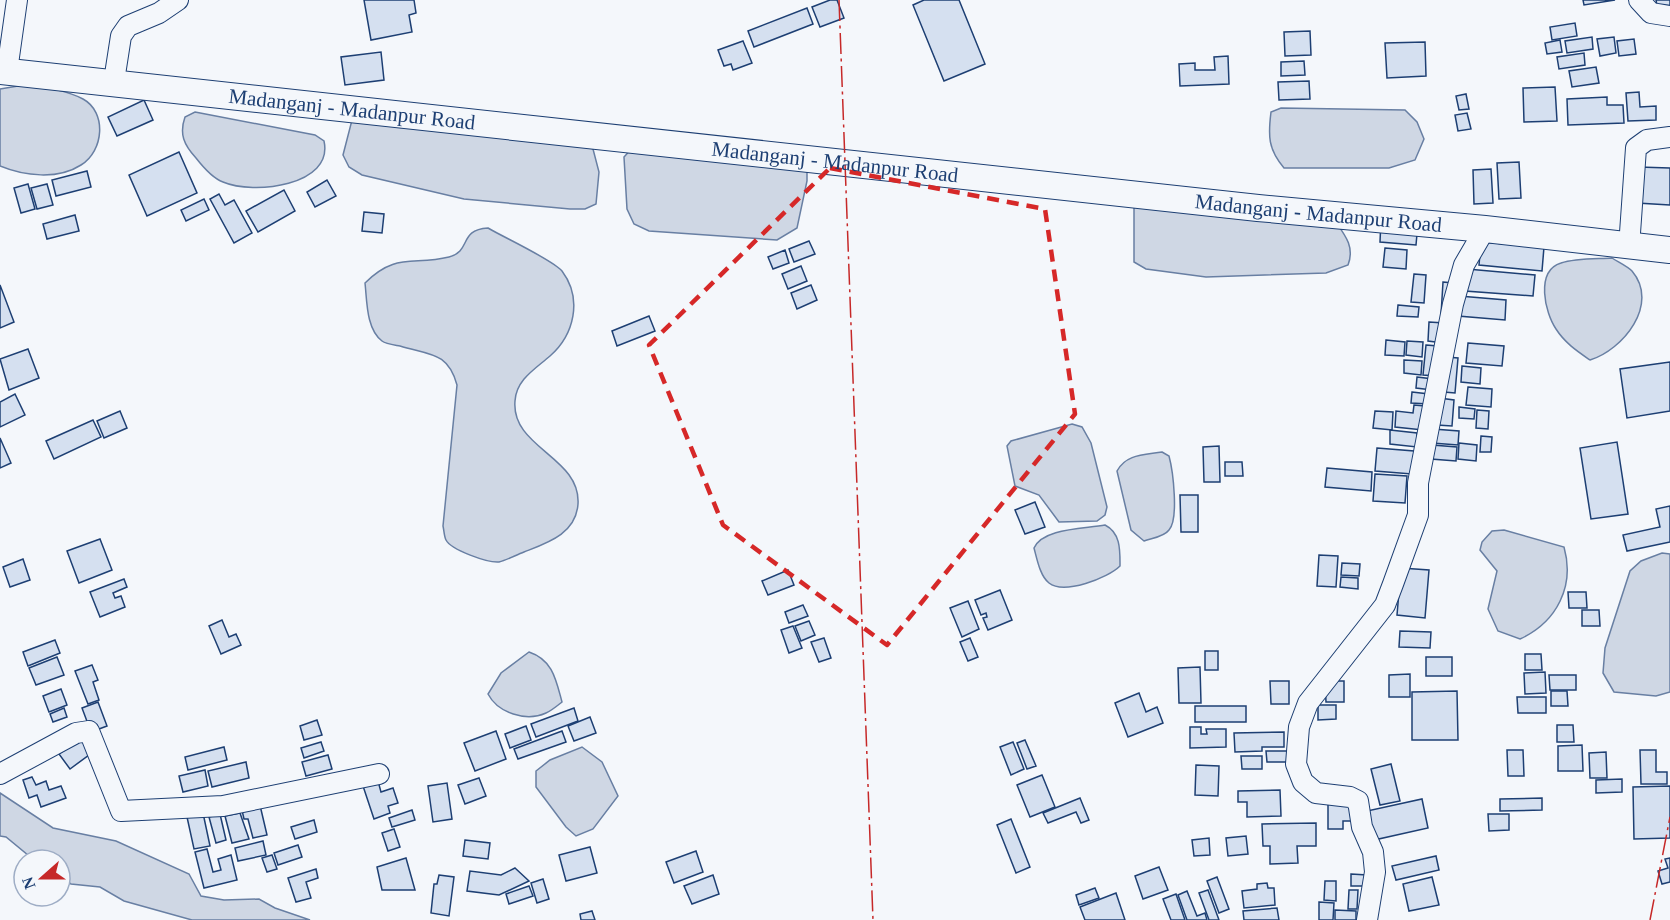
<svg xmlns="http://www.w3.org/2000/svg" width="1670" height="920" font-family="'Times New Roman',serif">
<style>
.water{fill:#cfd7e4;stroke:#687fa3;stroke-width:1.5}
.building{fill:#d5e0f0;stroke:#1d3f73;stroke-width:1.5}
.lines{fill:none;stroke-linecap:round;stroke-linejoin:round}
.minor-casing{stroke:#1d3f73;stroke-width:22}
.major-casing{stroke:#1d3f73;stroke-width:28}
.minor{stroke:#f4f7fb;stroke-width:20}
.major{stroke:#f4f7fb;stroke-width:26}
.power{stroke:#c62828;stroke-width:1.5;stroke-dasharray:21 4.5 3 4.5;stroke-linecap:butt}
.marked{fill:none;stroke:#d62828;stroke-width:4.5;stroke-dasharray:12 8;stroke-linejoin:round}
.labels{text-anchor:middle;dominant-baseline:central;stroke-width:4.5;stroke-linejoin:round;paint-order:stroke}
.street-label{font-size:21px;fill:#1d3f73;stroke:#f4f7fb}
</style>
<rect width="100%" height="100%" fill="#f4f7fb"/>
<!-- water -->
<g class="water">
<path d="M24,85C45,88 64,89 83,99C107,112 104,151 81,165C58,180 24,176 0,166V89Z"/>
<path d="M1281,108L1405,110L1417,122L1424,139L1415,160L1389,168H1284C1268,149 1268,136 1271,112Z"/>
<path d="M195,112L315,135L324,141C334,186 253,195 223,182C212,178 203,167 196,158C184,145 179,134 185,117Z"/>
<path d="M352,120L581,143L593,149L599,172L596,204L585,209H570L464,199L362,175L349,167L343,155Z"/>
<path d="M634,146L807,166V181L797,228L777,240L649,231L634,224L627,209L624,157Z"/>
<path d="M1134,204L1335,221C1345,235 1355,247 1348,265L1326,273L1206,277L1146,269L1134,262Z"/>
<path d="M488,228C503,237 553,260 562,271C583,299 574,335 550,356C535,369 516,380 515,401C511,448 581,457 578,504C576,534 547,543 524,552C516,555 507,560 499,562C488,563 451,550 446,540C444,536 444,530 443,526L457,385C448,352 430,355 400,346C395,345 386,344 382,341C366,329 367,300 365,283C396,252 413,266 449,257C472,251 458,230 488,228Z"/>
<path d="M1612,258C1618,262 1627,266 1632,271C1660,304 1623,350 1590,360C1577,351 1565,343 1556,329C1545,313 1535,271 1561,263C1576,258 1596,259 1612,258Z"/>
<path d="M1072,424L1082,427L1091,443L1107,507L1105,515L1097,521L1059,522L1039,495L1015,486L1007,446L1011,441Z"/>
<path d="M1162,452L1169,456C1173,471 1179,519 1169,530C1164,537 1152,538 1144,541L1131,530L1117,471C1126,454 1144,455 1162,452Z"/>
<path d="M1105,525C1121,533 1120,551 1120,566C1108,578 1064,595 1049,583C1040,576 1037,559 1034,548C1043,528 1084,529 1105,525Z"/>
<path d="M1504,530L1564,547C1575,586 1557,622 1520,639L1498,631L1488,609L1497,571L1480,550L1482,542L1492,531Z"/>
<path d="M1662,553L1670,554V692L1656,696L1614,692L1603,673L1605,648L1630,571L1641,561Z"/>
<path d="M529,652C553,660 556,680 562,702C557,706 551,711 546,713C526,722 498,713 488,694L501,673Z"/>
<path d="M582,747L602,762L618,796L593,829L576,836L566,827L536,787V771L550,760Z"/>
<path d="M0,793L53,828L116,841L189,874L201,896L224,900L259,899L275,908L310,920H192L124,901L100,887L71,884L60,877V860H34L6,837L0,836Z"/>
</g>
<!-- building -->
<g class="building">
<path d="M364,0H414L416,13L409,15L412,32L371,40Z"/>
<path d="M830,0H837L844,18L820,27L812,7Z"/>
<path d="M924,0H959L985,64L944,81L913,5Z"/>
<path d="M1583,0H1615L1584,5Z"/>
<path d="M1656,0H1670V7L1658,10Z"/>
<path d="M807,8L813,24L754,47L748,31Z"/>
<path d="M1575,23L1577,36L1552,40L1550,27Z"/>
<path d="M1310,31L1311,55L1285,56L1284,32Z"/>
<path d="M1592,37L1593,49L1567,53L1565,41Z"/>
<path d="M1614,37L1616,53L1600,56L1597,39Z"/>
<path d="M1634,39L1636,54L1619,56L1617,41Z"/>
<path d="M1560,40L1562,52L1547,54L1545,43Z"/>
<path d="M743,41L752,63L733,70L731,64L724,66L718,50Z"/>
<path d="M1425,42L1426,76L1387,78L1385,43Z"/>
<path d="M381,52L384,80L345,85L341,57Z"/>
<path d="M1584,53L1585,65L1559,69L1557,57Z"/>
<path d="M1228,56L1229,84L1180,86L1179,64L1195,63V70H1215L1214,57Z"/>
<path d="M1304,61L1305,75L1281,76V62Z"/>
<path d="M1596,67L1599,83L1572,87L1569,71Z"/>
<path d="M1309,81L1310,99L1279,100L1278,82Z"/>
<path d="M1555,87L1557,121L1524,122L1523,88Z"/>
<path d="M1639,92L1640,107L1656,106V120L1628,121L1626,93Z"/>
<path d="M1466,94L1469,109L1459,110L1456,96Z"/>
<path d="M1607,97V105H1623L1624,123L1568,125L1567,99Z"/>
<path d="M144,100L153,120L117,136L108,117Z"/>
<path d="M1467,113L1471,129L1458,131L1455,115Z"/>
<path d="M179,152L197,193L147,216L129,175Z"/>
<path d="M1519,162L1521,198L1499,199L1497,163Z"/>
<path d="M1638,167L1670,168V205L1637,203Z"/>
<path d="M1491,169L1493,203L1474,204L1473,170Z"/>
<path d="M87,171L91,187L56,196L52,180Z"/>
<path d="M327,180L336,196L315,207L307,192Z"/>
<path d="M28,184L35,209L21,213L14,188Z"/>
<path d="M47,184L53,205L37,209L31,188Z"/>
<path d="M284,190L295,211L258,232L246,211Z"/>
<path d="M219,194L225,205L234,200L252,233L234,243L210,199Z"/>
<path d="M204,199L209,210L186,221L181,210Z"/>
<path d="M364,212L384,214L382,233L362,231Z"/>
<path d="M75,215L79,231L47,239L43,224Z"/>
<path d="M1381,220L1418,223L1416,245L1380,242Z"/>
<path d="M809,241L815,254L794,262L789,249Z"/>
<path d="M1481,242L1544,247L1542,271L1479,265Z"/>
<path d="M1385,248L1407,250L1406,269L1383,267Z"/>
<path d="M785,250L789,263L773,269L768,257Z"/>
<path d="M801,266L807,281L788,289L782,274Z"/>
<path d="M1467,269L1535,275L1533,296L1465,291Z"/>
<path d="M1414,274L1426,275L1424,303L1411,302Z"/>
<path d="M1443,282L1453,283L1450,316L1441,315Z"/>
<path d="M0,285L14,322L0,328Z"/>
<path d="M811,285L817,300L797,309L791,293Z"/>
<path d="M1459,296L1506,300L1505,320L1458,316Z"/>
<path d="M1398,305L1419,307L1418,317L1397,316Z"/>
<path d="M649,316L655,331L617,346L612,331Z"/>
<path d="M1429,322L1444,323L1443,343L1428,341Z"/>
<path d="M1386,340L1405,342L1404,356L1385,355Z"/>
<path d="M1407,341L1423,342L1422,357L1406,355Z"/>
<path d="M1468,343L1504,346L1502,366L1466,363Z"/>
<path d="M1426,345L1438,346L1436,376L1423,375Z"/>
<path d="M28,349L39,378L9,390L0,359Z"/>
<path d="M1447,357L1458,358L1455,393L1444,392Z"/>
<path d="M1404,360L1422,361L1421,375L1404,373Z"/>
<path d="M1670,362V411L1627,418L1620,369Z"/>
<path d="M1462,366L1481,368L1480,384L1461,382Z"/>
<path d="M1417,377L1433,379L1432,390L1416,388Z"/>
<path d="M1468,387L1492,389L1491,407L1466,405Z"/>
<path d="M1412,392L1429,394V404L1411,403Z"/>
<path d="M15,394L25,415L0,427V402Z"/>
<path d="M1439,398L1454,400L1452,426L1437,425Z"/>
<path d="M1414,405L1425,406L1423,430L1395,427L1396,411L1413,413Z"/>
<path d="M1459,407L1475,409L1474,419L1459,418Z"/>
<path d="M1477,410L1489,411L1488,429L1476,428Z"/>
<path d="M120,411L127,428L104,438L97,421Z"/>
<path d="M1375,411L1393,412L1392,430L1373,428Z"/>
<path d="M93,420L101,437L54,459L46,441Z"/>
<path d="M1433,429L1459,431L1458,445L1432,443Z"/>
<path d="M1390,430L1417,433V447L1390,444Z"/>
<path d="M1481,436L1492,437L1491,452H1480Z"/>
<path d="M0,438L11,463L0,468Z"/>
<path d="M1617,442L1628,514L1591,519L1580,448Z"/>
<path d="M1459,443L1477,445L1476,461L1458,459Z"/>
<path d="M1432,445L1457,447L1456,461L1431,459Z"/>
<path d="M1219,446L1220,482H1204L1203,447Z"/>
<path d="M1377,448L1414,451L1412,474L1375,471Z"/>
<path d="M1225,462H1242L1243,476H1225Z"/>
<path d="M1327,468L1372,472L1371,491L1325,487Z"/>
<path d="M1375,474L1407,476L1405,503L1373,501Z"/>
<path d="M1180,495H1198V532H1181Z"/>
<path d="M1035,502L1045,527L1025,534L1015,510Z"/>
<path d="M1670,506V542L1627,551L1623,535L1660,527L1656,509Z"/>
<path d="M100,539L112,570L79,583L67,551Z"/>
<path d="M1319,555L1338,556L1336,587L1317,586Z"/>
<path d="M23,559L30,580L10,587L3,567Z"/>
<path d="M1342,563L1360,564L1359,576L1341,575Z"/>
<path d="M1401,568L1429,570L1425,618L1397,615Z"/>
<path d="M788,570L794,585L768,595L762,581Z"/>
<path d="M1341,577L1358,578V589L1340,587Z"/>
<path d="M124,579L127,587L113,593L115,598L121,596L125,607L100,617L90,592Z"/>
<path d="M1000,590L1012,620L988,630L983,618L987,617L986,613L981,615L975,600Z"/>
<path d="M1568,592H1586L1587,608H1569Z"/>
<path d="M968,601L979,629L962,637L950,608Z"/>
<path d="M803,605L808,616L789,623L785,612Z"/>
<path d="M1582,610H1599L1600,626H1582Z"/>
<path d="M222,620L229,637L236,634L241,645L221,654L209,626Z"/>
<path d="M809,621L815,635L801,641L795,626Z"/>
<path d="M793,626L802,648L789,653L781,630Z"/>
<path d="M1400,631L1431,632L1430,648L1399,647Z"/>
<path d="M824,638L831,658L819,662L811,642Z"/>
<path d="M970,638L978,657L968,661L960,642Z"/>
<path d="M55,640L60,653L28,666L23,652Z"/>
<rect x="1205" y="651" width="13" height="19"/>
<path d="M1525,654H1541L1542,670H1525Z"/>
<path d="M57,657L64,675L36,685L29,668Z"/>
<rect x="1426" y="657" width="26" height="19"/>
<path d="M92,665L98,680L93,682L99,700L88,704L75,671Z"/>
<path d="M1200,667L1201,703H1179L1178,668Z"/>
<path d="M1545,672L1546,693L1525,694L1524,673Z"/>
<path d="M1410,674V697H1389V675Z"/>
<path d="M1549,675H1576V690H1550Z"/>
<path d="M1270,681H1289V704H1271Z"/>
<path d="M1325,681H1344V702H1326Z"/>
<path d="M61,689L67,705L49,712L43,696Z"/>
<path d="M1457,691L1458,740H1412V692Z"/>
<path d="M1551,691H1567L1568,706H1551Z"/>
<path d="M1139,693L1146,712L1157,707L1163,723L1128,737L1115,703Z"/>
<path d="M1517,697H1546V713H1518Z"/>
<path d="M98,702L107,726L91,732L82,708Z"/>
<path d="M1318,705H1336V719L1318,720Z"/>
<rect x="1195" y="706" width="51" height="16"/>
<path d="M64,708L67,717L53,722L50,714Z"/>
<path d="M574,708L578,721L536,737L531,724Z"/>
<path d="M590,717L596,733L574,741L568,726Z"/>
<path d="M317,720L322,735L304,740L300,726Z"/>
<path d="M1557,725H1573L1574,742H1557Z"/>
<path d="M526,726L531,740L510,748L505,734Z"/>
<path d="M1190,727H1201V734H1207L1206,729H1226V747L1190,748Z"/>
<path d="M496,731L506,759L475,771L464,743Z"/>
<path d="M562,731L566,742L518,759L514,749Z"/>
<path d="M1284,732V747H1262V751L1235,752L1234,733Z"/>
<path d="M83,738L93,752L70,769L59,754Z"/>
<path d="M1025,740L1036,766L1027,769L1017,743Z"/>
<path d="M321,742L324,751L304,758L301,748Z"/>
<path d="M1013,742L1024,769L1011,775L1000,747Z"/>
<path d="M1582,745L1583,771H1558V746Z"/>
<path d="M224,747L227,760L188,770L185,757Z"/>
<path d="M1507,750H1523L1524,776H1508Z"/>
<path d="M1640,750H1656V772H1667V784H1641Z"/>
<path d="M1266,751H1293V762H1267Z"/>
<path d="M1606,752L1607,778H1590L1589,753Z"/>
<path d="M328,755L332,769L306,776L302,762Z"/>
<path d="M1241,756H1262V769H1242Z"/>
<path d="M246,762L249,778L212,787L208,771Z"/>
<path d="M1391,764L1400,801L1380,805L1371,769Z"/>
<path d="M1196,765L1219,766L1218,796L1195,795Z"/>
<path d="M205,770L208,786L183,792L179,776Z"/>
<path d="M1042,775L1055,807L1030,817L1017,785Z"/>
<path d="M32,777L36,785L46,781L49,790L61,786L66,798L41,807L37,795L29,798L23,780Z"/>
<path d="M479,778L486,796L465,804L458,785Z"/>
<path d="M1622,779V792L1596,793V780Z"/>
<path d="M378,781L381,792L393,788L398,803L388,806L390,813L374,819L363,786Z"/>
<path d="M447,783L452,819L433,822L428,786Z"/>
<path d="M1670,786V838L1634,839L1633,787Z"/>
<path d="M1280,790L1281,816L1247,817V802H1238V791Z"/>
<path d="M1080,798L1089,820L1081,823L1076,812L1048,823L1043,813Z"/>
<path d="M1542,798V810L1500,811V799Z"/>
<path d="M1422,799L1428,828L1374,840L1367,811Z"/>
<path d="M259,801L267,835L253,838L248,819H244L241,806Z"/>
<path d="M1328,803H1355L1356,821H1343V829H1328Z"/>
<path d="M412,810L415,820L392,827L389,818Z"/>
<path d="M203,813L210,846L194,849L187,817Z"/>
<path d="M240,813L249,839L232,843L225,816Z"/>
<path d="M220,814L226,840L216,843L209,817Z"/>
<path d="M1488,814H1509V830L1489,831Z"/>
<path d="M1011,819L1030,867L1016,873L997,825Z"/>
<path d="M314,820L317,832L295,839L291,827Z"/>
<path d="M1316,823V846H1297L1298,863L1270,864V846H1263L1262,824Z"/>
<path d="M394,829L400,847L388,851L382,833Z"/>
<path d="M1246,836L1248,854L1228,856L1226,838Z"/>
<path d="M1209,838L1210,855L1194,856L1192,840Z"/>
<path d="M465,840L490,843L488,859L463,856Z"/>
<path d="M263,841L266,855L238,861L235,848Z"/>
<path d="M298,845L302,857L278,865L274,853Z"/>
<path d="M590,847L597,873L566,881L559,855Z"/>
<path d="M207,849L213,872L221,870L218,859L231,855L237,880L204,888L195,852Z"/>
<path d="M696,851L703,872L674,883L666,862Z"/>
<path d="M272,855L277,869L267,872L262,858Z"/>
<path d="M1436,856L1439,870L1396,880L1392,866Z"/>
<path d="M406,858L415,890H382L377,867Z"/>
<path d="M1670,858V882L1662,884L1658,871L1668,868L1665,859Z"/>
<path d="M1159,867L1168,890L1143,899L1135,876Z"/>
<path d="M515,868L529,881L499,895L467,891L470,871L501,875Z"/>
<path d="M316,869L318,878L306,882L311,898L296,902L288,878Z"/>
<path d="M1351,874L1367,875V886H1351Z"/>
<path d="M439,875L454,877L449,916L431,913L434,884H437Z"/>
<path d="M713,875L719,894L692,904L684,886Z"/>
<path d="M1217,877L1229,909L1219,913L1207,881Z"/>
<path d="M1432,877L1439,905L1409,911L1403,884Z"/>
<path d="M543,879L549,899L537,903L531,883Z"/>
<path d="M1325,881H1336V901L1324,900Z"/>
<path d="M1267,883L1268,888H1274L1275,905L1244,908L1242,891L1257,889V884Z"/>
<path d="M529,886L533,896L509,904L506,894Z"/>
<path d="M1095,888L1099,898L1079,905L1076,895Z"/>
<path d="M1208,890L1219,920H1209L1199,893Z"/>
<path d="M1349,890H1358L1357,909H1348Z"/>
<path d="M1187,891L1197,916L1205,913L1207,920H1187L1178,895Z"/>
<path d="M1116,893L1125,920H1085L1080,907Z"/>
<path d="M1176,894L1185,920H1171L1163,899Z"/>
<path d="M1319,902L1334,903L1333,920H1319Z"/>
<path d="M1277,908L1279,920H1244L1243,911Z"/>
<path d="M1335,910L1356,911V920H1335Z"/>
<path d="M592,911L595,920H581L580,914Z"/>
</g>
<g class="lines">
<!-- minor casing -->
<g class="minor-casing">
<g id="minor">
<path d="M1639,0L1651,13L1670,16"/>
<path d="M7,71L17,0"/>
<path d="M114,81L121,36L128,26L159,13L178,0"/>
<path d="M1629,247L1636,148L1647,140L1670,137"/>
<path d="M0,774L76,733L89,731L121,811L223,806L379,774"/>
<path d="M1367,920L1375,872L1373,852L1362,827L1358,801L1350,797L1316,793L1303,782L1296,764L1299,727L1308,703L1385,605L1393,584L1418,515V483L1453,304L1464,265L1485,229"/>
</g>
</g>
<!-- major casing -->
<g class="major-casing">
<g id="major">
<path id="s1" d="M0,71L1258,208L1485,229L1670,250"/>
</g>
</g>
<!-- minor -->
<use href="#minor" class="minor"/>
<!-- major -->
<use href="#major" class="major"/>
<!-- power -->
<g class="power">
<path d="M839,0L873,920"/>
<path d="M1650,920L1670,817"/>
</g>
</g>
<!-- marked area -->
<path class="marked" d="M830,168L1045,209L1075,414L887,645L723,525L649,345Z"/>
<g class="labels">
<!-- street labels -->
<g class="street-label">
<text stroke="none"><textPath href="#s1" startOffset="354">Madanganj - Madanpur Road</textPath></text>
<text stroke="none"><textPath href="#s1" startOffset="840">Madanganj - Madanpur Road</textPath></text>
<text stroke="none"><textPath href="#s1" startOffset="1326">Madanganj - Madanpur Road</textPath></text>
</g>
</g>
<!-- north arrow -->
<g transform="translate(42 878) rotate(249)"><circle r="28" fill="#f4f7fb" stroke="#9eadc5" stroke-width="1.5"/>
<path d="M0-4.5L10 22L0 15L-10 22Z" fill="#c62828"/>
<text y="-9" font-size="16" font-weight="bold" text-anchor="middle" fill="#1d3f73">N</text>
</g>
</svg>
